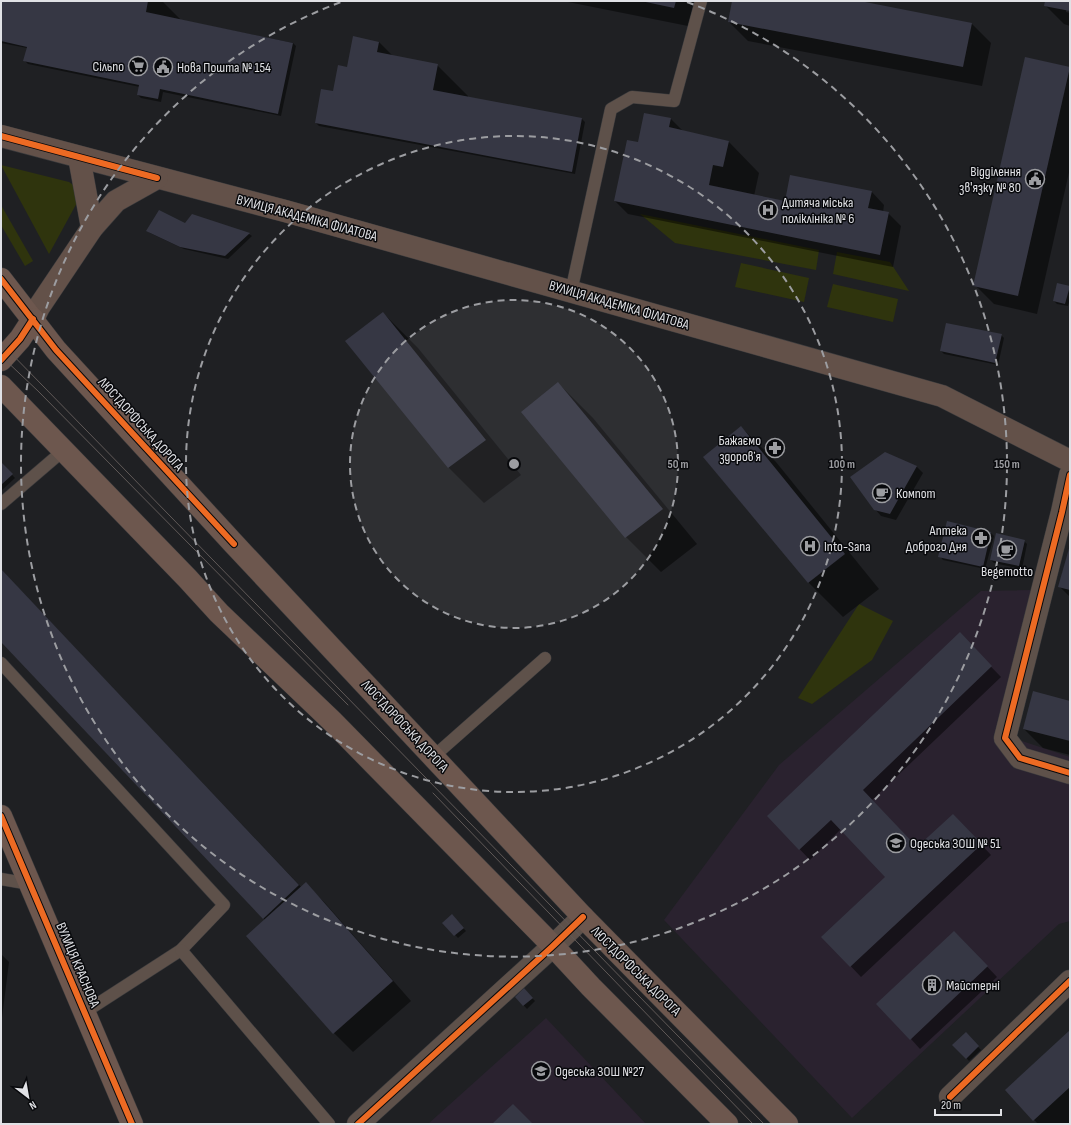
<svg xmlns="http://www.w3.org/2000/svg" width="1071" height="1125" font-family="'Sofia Sans Condensed',sans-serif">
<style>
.education{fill:#2a222f}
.green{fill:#2f340d}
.shadow{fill:#0007}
.building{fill:#363744}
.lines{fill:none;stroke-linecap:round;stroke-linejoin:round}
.service-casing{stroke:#3b3b3d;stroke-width:13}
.minor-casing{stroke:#3b3b3d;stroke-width:23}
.secondary-casing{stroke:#3b3b3d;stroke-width:23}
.primary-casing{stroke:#3b3b3d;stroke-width:23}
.service{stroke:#5e514a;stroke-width:12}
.minor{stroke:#5e514a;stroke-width:22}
.secondary{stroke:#635149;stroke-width:22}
.primary{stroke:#6d574e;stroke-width:22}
.tram{stroke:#605957;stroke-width:1}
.cycleway-casing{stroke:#08090c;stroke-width:8}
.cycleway{stroke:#ed6a23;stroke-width:6}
.ring{fill:none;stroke:#9c9da1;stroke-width:2;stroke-dasharray:7 5}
.labels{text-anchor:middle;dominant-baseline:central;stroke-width:3;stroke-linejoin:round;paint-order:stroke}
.poi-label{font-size:14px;fill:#e0e1e5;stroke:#08090c;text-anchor:start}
.street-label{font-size:14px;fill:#e0e1e5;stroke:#08090c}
.centre{fill:#9c9da1;stroke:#08090c;stroke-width:2}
.ring-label{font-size:12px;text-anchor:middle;font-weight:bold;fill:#9c9da1;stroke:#08090c;stroke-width:3;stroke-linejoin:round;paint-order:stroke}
</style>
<rect width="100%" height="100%" fill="#1f2023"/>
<!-- education -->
<g class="education">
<path d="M1033,590L1016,739L1070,757V921L1059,924L852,1118L664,920L779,765L981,591Z"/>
<path d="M546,1018L646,1124H428Z"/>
</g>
<!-- green -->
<g class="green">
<path d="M1,165L69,182L76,187L79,199L49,254Z"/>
<path d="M1,205L33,261L25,266L1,225Z"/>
<path d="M640,214L819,250L816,270L675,243Z"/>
<path d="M837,252L890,262L909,291L833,274Z"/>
<path d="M741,263L809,278L804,302L735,287Z"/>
<path d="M833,284L898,299L893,322L827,307Z"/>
<path d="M859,604L893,621L872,660L812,704L798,698Z"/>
</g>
<!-- shadow -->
<g class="shadow">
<path d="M1,1H162L181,20L293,43L296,46L281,116L163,92L161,102L141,98L138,95L140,87L28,64L25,61L27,48L1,43Z"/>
<path d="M563,1H698L693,27Z"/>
<path d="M734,1H854L972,24L991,43L982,86L748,41L729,22Z"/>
<path d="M1046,1H1070V10L1066,9V12L1070,13V26L1064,24L1045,5Z"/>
<path d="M379,42L393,56L437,65L468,96V98L582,119L585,122L575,174L319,126L316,123L322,90L336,93L348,68Z"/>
<path d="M1069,68L1070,168L1037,314L994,304L975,285Z"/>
<path d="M671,119L683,131L728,141L759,173L754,196L786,202L871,191L884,205L883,212L888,213L901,226L893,267L628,214L615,201L638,143Z"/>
<path d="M186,225L249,234L252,236L228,259L184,249L150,233L147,230Z"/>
<path d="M1069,287L1070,299L1068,306L1057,304L1054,301Z"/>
<path d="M383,313L418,348L521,475L484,503L449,468L347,342Z"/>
<path d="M1001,335L1004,338L998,365L944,354L941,351Z"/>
<path d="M558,383L593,418L697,544L661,572L626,537Z"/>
<path d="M741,427L776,462L879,589L843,617L808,582Z"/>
<path d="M885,453L917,467L923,473L896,520L881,516L875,509Z"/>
<path d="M1,463L15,478L1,491Z"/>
<path d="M990,532L994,536L985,569L943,560L940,556Z"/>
<path d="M1024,541L1027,544L1022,569L994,563L991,560Z"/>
<path d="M1070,547V597L1059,586Z"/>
<path d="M1,570L302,888L306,884L325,903L411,1001L353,1052L334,1033L248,936L265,920L1,641Z"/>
<path d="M969,644L1001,677L872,800L917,848L963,825L991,855L861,977L823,937L886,877L841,829L810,860L768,816Z"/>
<path d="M1070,702V755L1043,748L1024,729Z"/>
<path d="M452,916L466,931L458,938L444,923Z"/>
<path d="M964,942L997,977L920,1049L911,1039Z"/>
<path d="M1,954L9,962L1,1026Z"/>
<path d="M524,990L535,1001L527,1009L516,997Z"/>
<path d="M1070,1031V1123L1038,1124L1007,1091Z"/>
<path d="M966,1034L981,1050L969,1061L954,1045Z"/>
</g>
<!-- building -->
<g class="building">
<path d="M1,1H148L146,12L293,43L278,114L160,89L158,99L137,95L139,85L23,61L27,47L1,41Z"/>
<path d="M641,1H676L674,8Z"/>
<path d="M732,1H860L972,23L963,67L728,22Z"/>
<path d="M1045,1H1070V11L1044,6Z"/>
<path d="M353,36L379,42L377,52L438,64L433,90L582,118L572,172L315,123L321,89L333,91L338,65L347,67Z"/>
<path d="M1025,57L1070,67L1018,296L973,286Z"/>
<path d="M644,113L671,118L669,127L729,141L723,167L713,165L709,185L785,201L790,175L872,191L868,208L889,212L880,255L614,201L627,140L638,142Z"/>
<path d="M159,210L185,223L192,214L250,233L225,256L180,247L146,231Z"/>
<path d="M1057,283L1070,286L1065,304L1053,301Z"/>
<path d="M383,312L486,440L448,468L345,341Z"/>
<path d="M946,323L1002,334L995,363L940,351Z"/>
<path d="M558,382L663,509L625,538L521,412Z"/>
<path d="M741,426L845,554L808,583L703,457Z"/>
<path d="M885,452L917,466L890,514L874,510L850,477Z"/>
<path d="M1,462L13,474L1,485Z"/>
<path d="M947,521L991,532L983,567L938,557Z"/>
<path d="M996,533L1025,540L1019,566L990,560Z"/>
<path d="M1070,545V590L1058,587Z"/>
<path d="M1,569L299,885L263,919L1,642Z"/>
<path d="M960,632L992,666L863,790L917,847L953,814L982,844L850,967L821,937L885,877L831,820L799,850L767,816Z"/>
<path d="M1033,691L1070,701V741L1023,729Z"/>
<path d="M306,882L393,981L333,1034L246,936Z"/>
<path d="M452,914L464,928L454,936L442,923Z"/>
<path d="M954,931L988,966L910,1040L876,1004Z"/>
<path d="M524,988L533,998L523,1006L515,997Z"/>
<path d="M1070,1030V1087L1033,1121L1005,1090Z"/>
<path d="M966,1032L979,1046L966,1059L952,1045Z"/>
<path d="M513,1104L533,1124H492Z"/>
</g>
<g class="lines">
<!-- service casing -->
<g class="service-casing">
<g id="service">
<path d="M571,292L611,109L632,97L674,101L701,1"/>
<path d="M1,504L64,450"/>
<path d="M1,663L224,905L181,950L85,1012"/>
<path d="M433,757L545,658"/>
<path d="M1,879L30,884"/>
<path d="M181,950L329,1124"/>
</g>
</g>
<!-- minor casing -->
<g class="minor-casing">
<g id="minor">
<path d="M1070,475L1062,512L1005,738L1020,758L1070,773"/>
<path d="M950,1097L1070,981"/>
<path d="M358,1124L553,946L583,917"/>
</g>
</g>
<!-- secondary casing -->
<g class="secondary-casing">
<g id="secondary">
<path d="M1,136L285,211L942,396L1070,461"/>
<path d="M79,157L92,228"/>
<path d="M33,319L39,307L92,228L116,201L157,178"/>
</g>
</g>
<!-- primary casing -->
<g class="primary-casing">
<g id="primary">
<path d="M1,279L56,350L234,544L583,917L787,1124"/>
<path d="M1,360L20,339L33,319"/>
<path d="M1,386L187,578L219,613L332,721L553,946L591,987L727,1124"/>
<path d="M1,816L132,1124"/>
</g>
</g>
<!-- service -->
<use href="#service" class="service"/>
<!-- minor -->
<use href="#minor" class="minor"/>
<!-- secondary -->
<use href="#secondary" class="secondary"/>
<!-- primary -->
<use href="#primary" class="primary"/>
<!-- tram -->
<g class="tram">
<path d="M1,343L764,1124"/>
<path d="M1,356L38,391L348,705"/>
<path d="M433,793L753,1124"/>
</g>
<!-- cycleway casing -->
<g class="cycleway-casing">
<g id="cycleway">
<path d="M1,136L157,178"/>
<path d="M1,279L56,350L234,544"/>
<path d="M1,360L20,339L33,319"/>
<path d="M1070,475L1062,512L1005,738L1020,758L1070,773"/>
<path d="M1,816L132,1124"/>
<path d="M950,1097L1070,981"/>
<path d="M358,1124L553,946L583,917"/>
</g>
</g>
<!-- cycleway -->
<use href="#cycleway" class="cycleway"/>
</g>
<!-- distance rings -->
<circle cx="514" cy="464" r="164" fill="#9c9da1" fill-opacity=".12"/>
<g class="ring">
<circle cx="514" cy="464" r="164"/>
<circle cx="514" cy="464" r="328"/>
<path d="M687 2A493 493 0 1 1 341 2"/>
</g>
<!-- icons -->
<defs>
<g id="supermarket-ring" transform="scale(1)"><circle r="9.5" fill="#08090c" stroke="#9c9da1" stroke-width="1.5"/><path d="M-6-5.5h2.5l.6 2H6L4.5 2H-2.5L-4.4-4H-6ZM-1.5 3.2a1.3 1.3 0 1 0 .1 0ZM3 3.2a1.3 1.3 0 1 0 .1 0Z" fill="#9c9da1"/></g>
<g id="civic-ring" transform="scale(1)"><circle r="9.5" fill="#08090c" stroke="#9c9da1" stroke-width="1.5"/><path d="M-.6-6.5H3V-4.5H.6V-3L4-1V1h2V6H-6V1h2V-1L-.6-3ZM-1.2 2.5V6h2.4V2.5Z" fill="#9c9da1"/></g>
<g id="hospital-ring" transform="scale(1)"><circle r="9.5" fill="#08090c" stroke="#9c9da1" stroke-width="1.5"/><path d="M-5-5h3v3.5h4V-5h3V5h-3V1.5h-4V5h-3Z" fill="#9c9da1"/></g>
<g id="pharmacy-ring" transform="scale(1)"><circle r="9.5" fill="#08090c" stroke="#9c9da1" stroke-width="1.5"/><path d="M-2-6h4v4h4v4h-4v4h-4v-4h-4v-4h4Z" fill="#9c9da1"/></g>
<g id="cafe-ring" transform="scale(1)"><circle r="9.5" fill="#08090c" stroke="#9c9da1" stroke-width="1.5"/><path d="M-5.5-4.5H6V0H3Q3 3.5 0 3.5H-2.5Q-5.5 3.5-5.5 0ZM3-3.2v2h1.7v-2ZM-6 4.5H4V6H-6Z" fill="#9c9da1"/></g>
<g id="school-ring" transform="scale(1)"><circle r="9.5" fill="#08090c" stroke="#9c9da1" stroke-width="1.5"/><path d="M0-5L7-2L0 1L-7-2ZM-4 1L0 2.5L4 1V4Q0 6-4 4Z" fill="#9c9da1"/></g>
<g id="building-ring" transform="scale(1)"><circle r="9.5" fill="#08090c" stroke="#9c9da1" stroke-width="1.5"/><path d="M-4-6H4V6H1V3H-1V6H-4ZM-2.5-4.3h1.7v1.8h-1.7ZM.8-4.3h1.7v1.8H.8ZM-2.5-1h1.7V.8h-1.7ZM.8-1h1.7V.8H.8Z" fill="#9c9da1"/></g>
</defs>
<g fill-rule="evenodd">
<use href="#supermarket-ring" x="138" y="66"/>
<use href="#civic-ring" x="163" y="67"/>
<use href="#civic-ring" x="1035" y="179"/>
<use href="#hospital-ring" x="768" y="210"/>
<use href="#pharmacy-ring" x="775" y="448"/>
<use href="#cafe-ring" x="882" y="493"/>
<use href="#pharmacy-ring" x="981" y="538"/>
<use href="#hospital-ring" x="810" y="546"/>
<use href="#cafe-ring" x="1007" y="550"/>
<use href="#school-ring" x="896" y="843"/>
<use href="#building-ring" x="932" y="985"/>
<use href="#school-ring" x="541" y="1071"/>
</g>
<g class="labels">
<!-- poi labels -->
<g class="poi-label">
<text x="124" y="66" text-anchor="end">Сільпо</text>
<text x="177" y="67">Нова Пошта № 154</text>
<text x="1021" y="171" text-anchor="end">Відділення<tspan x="1021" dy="16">зв'язку № 80</tspan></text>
<text x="782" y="202">Дитяча міська<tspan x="782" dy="16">поліклініка № 6</tspan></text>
<text x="761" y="440" text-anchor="end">Бажаємо<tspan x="761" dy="16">здоровʼя</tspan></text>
<text x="896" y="493">Компот</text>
<text x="967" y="530" text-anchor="end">Аптека<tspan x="967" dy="16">Доброго Дня</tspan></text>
<text x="824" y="546">Into-Sana</text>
<text x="1007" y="571" text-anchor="middle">Begemotto</text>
<text x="910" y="843">Одеська ЗОШ № 51</text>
<text x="946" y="985">Майстерні</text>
<text x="555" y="1071">Одеська ЗОШ №27</text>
</g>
<!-- street labels -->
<g class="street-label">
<text transform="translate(307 218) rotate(15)">ВУЛИЦЯ АКАДЕМІКА ФІЛАТОВА</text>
<text transform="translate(619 305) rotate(16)">ВУЛИЦЯ АКАДЕМІКА ФІЛАТОВА</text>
<text transform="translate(141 424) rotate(48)">ЛЮСТДОРФСЬКА ДОРОГА</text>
<text transform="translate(405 726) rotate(47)">ЛЮСТДОРФСЬКА ДОРОГА</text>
<text transform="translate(78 965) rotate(67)">ВУЛИЦЯ КРАСНОВА</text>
<text transform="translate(636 971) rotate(45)">ЛЮСТДОРФСЬКА ДОРОГА</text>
</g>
</g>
<circle cx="514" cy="464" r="6" class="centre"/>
<g class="ring-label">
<text x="678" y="468">50 m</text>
<text x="842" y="468">100 m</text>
<text x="1007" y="468">150 m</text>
</g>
<!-- border -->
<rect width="1071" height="1125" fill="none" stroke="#e0e1e5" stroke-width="4"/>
<!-- north arrow -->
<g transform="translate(28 1097) rotate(149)" stroke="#08090c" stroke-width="3" paint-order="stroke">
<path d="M0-3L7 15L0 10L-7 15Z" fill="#e0e1e5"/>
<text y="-6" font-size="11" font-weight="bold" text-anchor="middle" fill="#e0e1e5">N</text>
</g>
<!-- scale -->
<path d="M935 1109v6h66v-6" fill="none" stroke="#e0e1e5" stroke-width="2"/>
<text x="941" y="1109" font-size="12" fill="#e0e1e5" stroke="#08090c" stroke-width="3" paint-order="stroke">20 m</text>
</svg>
